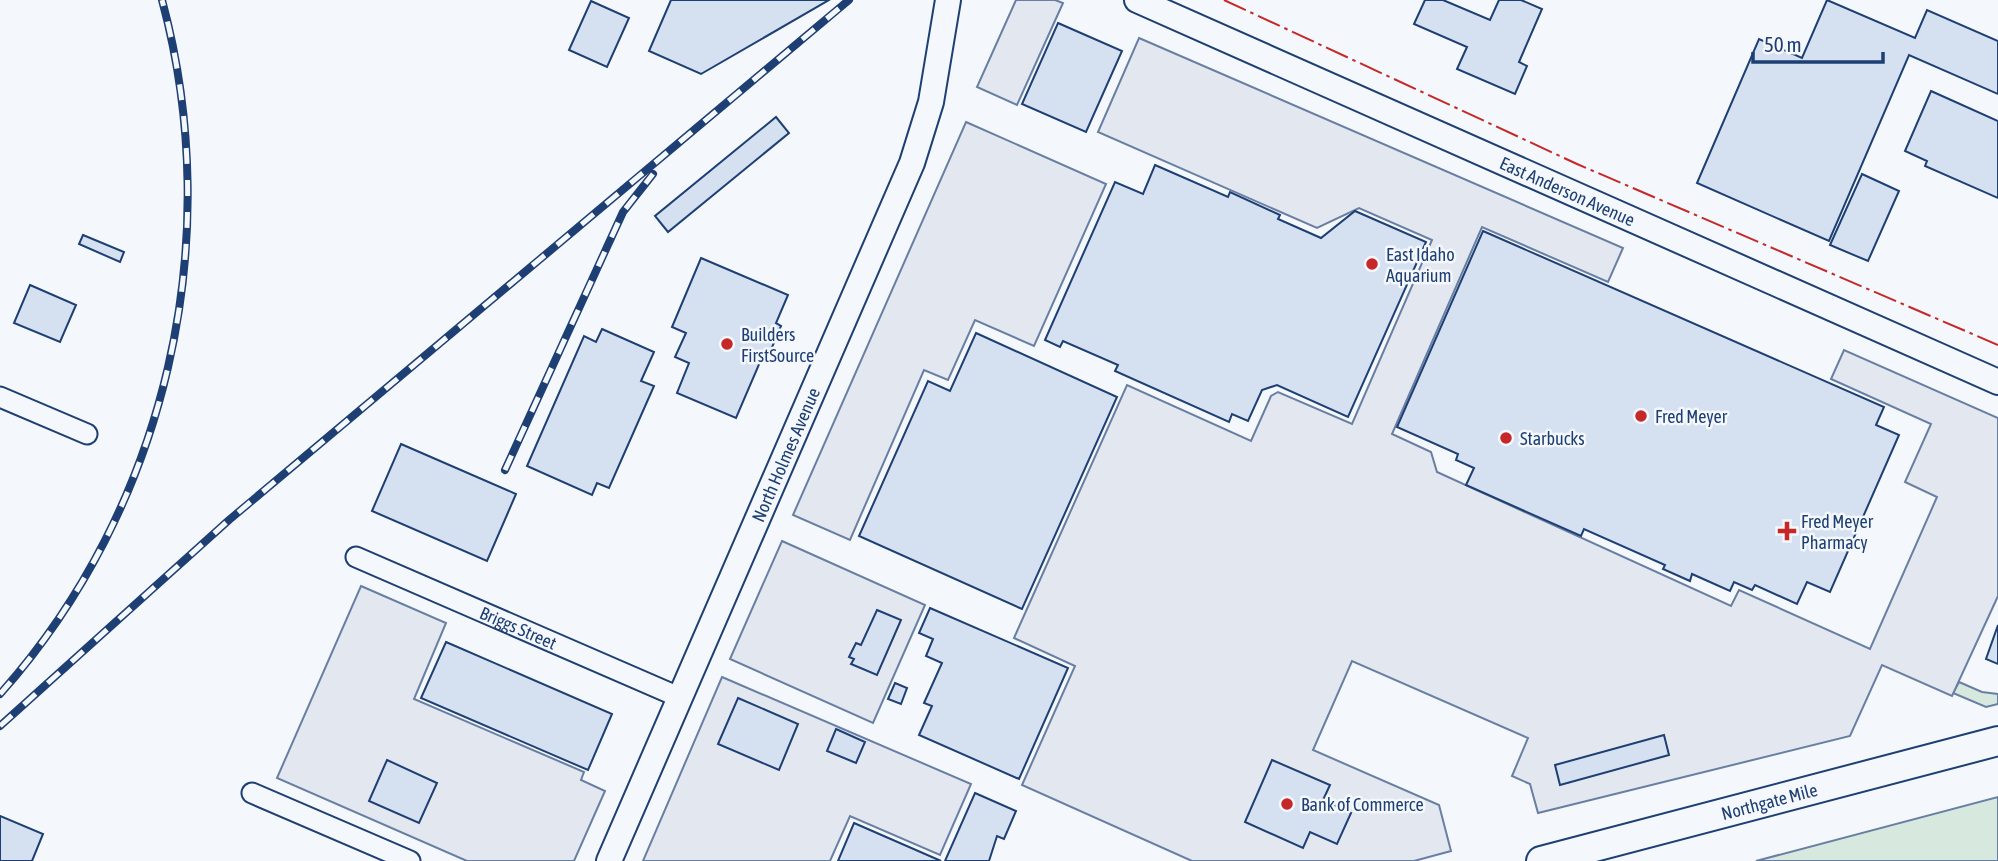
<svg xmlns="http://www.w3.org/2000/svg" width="1998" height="861" font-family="'Asap Condensed',sans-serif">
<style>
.green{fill:#d7e8df;stroke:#687fa3;stroke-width:2}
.parking{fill:#e3e8f0;stroke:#687fa3;stroke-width:2}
.building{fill:#d5e0f0;stroke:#1d3f73;stroke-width:2}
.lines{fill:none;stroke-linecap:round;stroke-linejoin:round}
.minor-casing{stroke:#1d3f73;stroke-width:23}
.major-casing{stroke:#1d3f73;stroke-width:28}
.highway-casing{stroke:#1d3f73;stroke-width:32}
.minor{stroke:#f4f7fb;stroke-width:19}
.major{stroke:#f4f7fb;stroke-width:24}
.highway{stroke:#f4f7fb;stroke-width:28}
.rail-casing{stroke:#1d3f73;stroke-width:8}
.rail{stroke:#f4f7fb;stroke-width:5;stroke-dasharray:16;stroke-linecap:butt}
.power{stroke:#c62828;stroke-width:2;stroke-dasharray:24 5 3.5 5;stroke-linecap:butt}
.poi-dot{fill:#c62828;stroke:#f4f7fb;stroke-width:2.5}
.labels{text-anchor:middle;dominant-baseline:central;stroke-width:5;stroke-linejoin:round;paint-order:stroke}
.street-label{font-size:18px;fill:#1d3f73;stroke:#f4f7fb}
.poi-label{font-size:18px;fill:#1d3f73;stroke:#f4f7fb;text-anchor:start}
</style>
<rect width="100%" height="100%" fill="#f4f7fb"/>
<!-- green -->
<g class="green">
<path d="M1959,682L1982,692L1998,694V704L1986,707L1953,693Z"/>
<path d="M1998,797V861H1756Z"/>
</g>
<!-- parking -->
<g class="parking">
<path d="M1016,0H1055L1063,3L1017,105L977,87Z"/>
<path d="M1139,38L1623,248L1608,282L1482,227L1392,434L1431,452L1437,472L1731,606L1739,590L1870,649L1937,497L1905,482L1931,424L1831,379L1844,350L1998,418V596L1952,696L1882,665L1850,736L1538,813L1530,784L1512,776L1528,738L1352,661L1313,750L1439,805L1451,851L1414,861H1192L1022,785L1075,666L1014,638L1127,385L1251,441L1271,396L1278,392L1352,424L1432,240L1359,208L1317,228L1098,132Z"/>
<path d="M966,122L1106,184L1034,346L975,320L948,380L924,370L850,540L793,515Z"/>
<path d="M782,541L925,605L873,723L730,659Z"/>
<path d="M361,586L446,623L414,699L584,772L581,780L605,791L574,861H467L277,778Z"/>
<path d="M722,677L971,784L940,855L850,816L830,861H643Z"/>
</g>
<!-- building -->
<g class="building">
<path d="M671,0H829L701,74L649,51Z"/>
<path d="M1425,0H1443L1490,20L1499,0H1521L1542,9L1519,62L1527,66L1515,94L1457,69L1467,47L1414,24Z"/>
<path d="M1827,0L1915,38L1927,10L1998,41V94L1909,55L1829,241L1697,183L1759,39L1802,58Z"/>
<path d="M591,1L629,18L607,67L569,50Z"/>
<path d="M1058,23L1122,51L1086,132L1022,104Z"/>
<path d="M1931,91L1998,121V198L1925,166L1927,161L1905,151Z"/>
<path d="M776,117L789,133L668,232L655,216Z"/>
<path d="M1155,165L1228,197L1230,192L1280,215L1278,219L1321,238L1355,211L1426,242L1348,417L1277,385L1262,390L1248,421L1232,414L1229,422L1115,371L1118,365L1063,341L1060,347L1045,340L1115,182L1143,194Z"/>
<path d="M1862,174L1899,191L1868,261L1830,245Z"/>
<path d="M1483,231L1884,407L1876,425L1899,435L1830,592L1807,582L1797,604L1755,585L1752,590L1734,582L1730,591L1692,574L1690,581L1663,569L1665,565L1584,529L1581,536L1466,485L1474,468L1456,460L1458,454L1397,427Z"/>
<path d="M83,235L124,252L120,262L79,244Z"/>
<path d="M701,258L788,295L776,323L781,326L768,357L763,355L736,418L677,393L689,363L675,357L686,333L672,327Z"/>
<path d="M30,285L76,305L60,342L14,323Z"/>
<path d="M602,329L654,352L641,381L654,386L609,488L597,483L592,495L527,466L584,336L596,342Z"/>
<path d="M976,333L1117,397L1022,609L859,536L928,381L950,391Z"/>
<path d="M401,444L516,494L487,561L372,511Z"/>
<path d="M930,608L1068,668L1019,779L919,735L932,706L924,703L942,663L926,656L933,639L919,633Z"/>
<path d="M877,610L901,620L877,675L851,664L854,659L849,657L856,643L861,645Z"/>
<path d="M1998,625V664L1986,659Z"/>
<path d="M446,642L612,714L588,770L421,698Z"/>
<path d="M895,683L907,688L901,704L888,699Z"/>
<path d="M738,698L798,724L779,770L718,744Z"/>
<path d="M836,729L865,742L856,763L827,751Z"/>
<path d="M1664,735L1669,755L1560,785L1555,765Z"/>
<path d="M387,760L437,783L419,823L369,801Z"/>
<path d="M1272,760L1330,785L1323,800L1351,813L1337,844L1310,832L1303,848L1245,822Z"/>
<path d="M975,793L1016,811L1004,839L997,836L989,861H945Z"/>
<path d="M0,816L43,834L32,861H0Z"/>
<path d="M854,823L941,861H838Z"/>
</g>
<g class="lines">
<!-- minor casing -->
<g class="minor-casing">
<g id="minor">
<path d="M0,397L87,434"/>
<path id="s1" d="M356,557L681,698"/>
<path d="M252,793L410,861"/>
</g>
</g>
<!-- major casing -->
<g class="major-casing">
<g id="major">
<path id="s2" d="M1137,0L1998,382"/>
<path id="s3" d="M609,861L912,163L931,102L948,0"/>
</g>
</g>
<!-- highway casing -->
<g class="highway-casing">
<g id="highway">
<path id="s4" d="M1541,861L1998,741"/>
</g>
</g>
<!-- minor -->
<use href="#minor" class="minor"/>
<!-- major -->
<use href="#major" class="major"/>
<!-- highway -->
<use href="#highway" class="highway"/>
<!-- rail casing -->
<g class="rail-casing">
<g id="rail">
<path d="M505,470L623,212L653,174"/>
<path d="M0,694C167,507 227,241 162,0"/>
<path d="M0,726L229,520L849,0"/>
</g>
</g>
<!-- rail -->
<use href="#rail" class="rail"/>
<!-- power -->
<path class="power" d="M1224,0L1577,164L1998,345"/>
</g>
<!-- markers -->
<g class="poi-dot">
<circle cx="1372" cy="264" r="7"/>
<circle cx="727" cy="344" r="7"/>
<circle cx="1641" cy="416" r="7"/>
<circle cx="1506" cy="438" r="7"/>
<path d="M1783.5 520.5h7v7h7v7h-7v7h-7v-7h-7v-7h7z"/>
<circle cx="1287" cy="804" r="7"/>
</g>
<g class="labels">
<!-- street labels -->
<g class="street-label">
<text stroke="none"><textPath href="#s2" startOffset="471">East Anderson Avenue</textPath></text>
<text stroke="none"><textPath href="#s3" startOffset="443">North Holmes Avenue</textPath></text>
<text stroke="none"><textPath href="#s1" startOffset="177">Briggs Street</textPath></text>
<text stroke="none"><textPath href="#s4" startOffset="236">Northgate Mile</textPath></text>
</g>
<!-- poi labels -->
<g class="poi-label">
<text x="1386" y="254">East Idaho<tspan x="1386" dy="21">Aquarium</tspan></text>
<text x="741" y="334">Builders<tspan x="741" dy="21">FirstSource</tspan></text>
<text x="1655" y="416">Fred Meyer</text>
<text x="1520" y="438">Starbucks</text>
<text x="1801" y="521">Fred Meyer<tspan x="1801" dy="21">Pharmacy</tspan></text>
<text x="1301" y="804">Bank of Commerce</text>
</g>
</g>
<!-- scale -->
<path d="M1753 52v10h130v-10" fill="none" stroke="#1d3f73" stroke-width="3.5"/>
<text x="1764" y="52" font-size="21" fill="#1d3f73" stroke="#f4f7fb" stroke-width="5" paint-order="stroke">50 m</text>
</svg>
